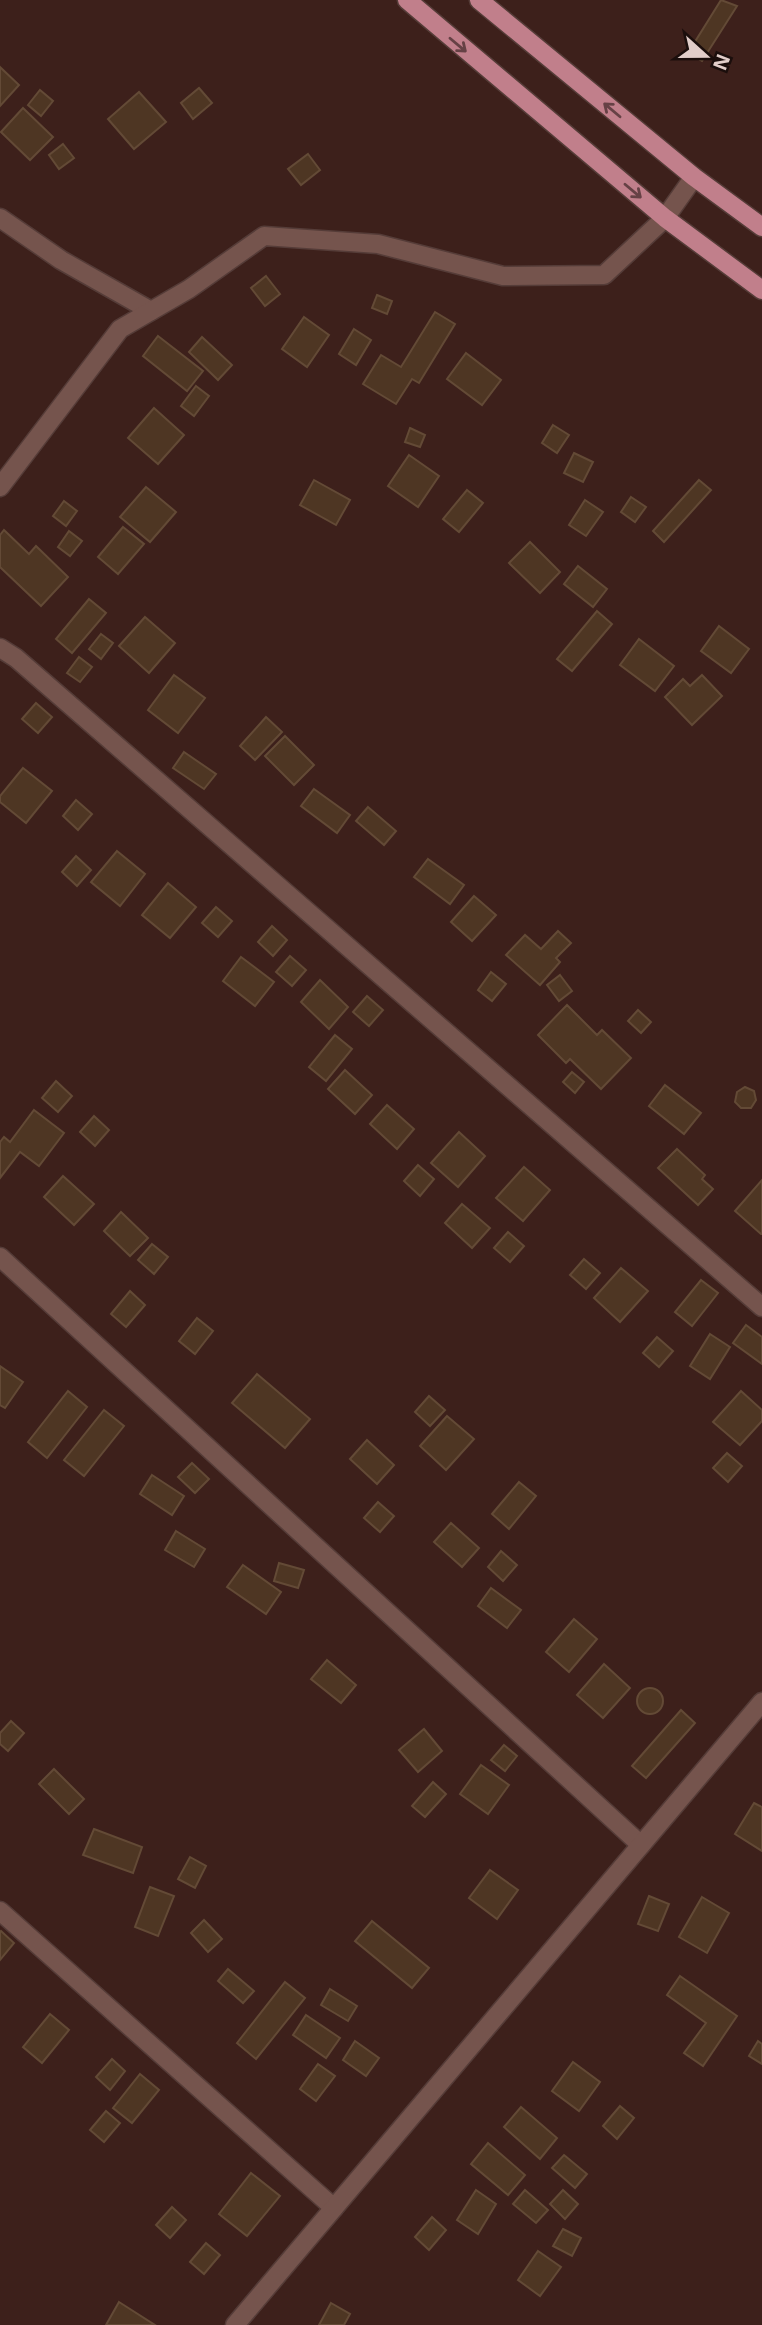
<svg xmlns="http://www.w3.org/2000/svg" width="762" height="2325" font-family="'Open Sans',sans-serif">
<style>
.building{fill:#4e3623;stroke:#634a36;stroke-width:2}
.lines{fill:none;stroke-linecap:round;stroke-linejoin:round}
.minor-casing{stroke:#553c38;stroke-width:21}
.major-casing{stroke:#553c38;stroke-width:21}
.minor{stroke:#75544d;stroke-width:18}
.major{stroke:#c17f8b;stroke-width:18}
.oneway{stroke:#664145}
</style>
<rect width="100%" height="100%" fill="#3d201b"/>
<!-- building -->
<g class="building">
<path d="M721,0L737,6L702,61L688,53Z"/>
<path d="M0,67L19,85L0,106Z"/>
<path d="M199,88L212,103L193,119L181,103Z"/>
<path d="M40,90L53,101L41,116L28,105Z"/>
<path d="M139,92L166,122L134,149L108,119Z"/>
<path d="M23,108L53,137L30,160L1,132Z"/>
<path d="M63,144L74,158L59,169L49,155Z"/>
<path d="M308,154L320,170L301,185L288,169Z"/>
<path d="M266,276L280,294L265,306L251,288Z"/>
<path d="M377,295L392,301L387,314L372,308Z"/>
<path d="M435,312L455,324L419,383L412,379L396,404L363,384L381,355L401,367Z"/>
<path d="M304,317L329,335L307,367L282,349Z"/>
<path d="M354,329L371,340L356,365L339,354Z"/>
<path d="M158,336L203,371L187,391L143,356Z"/>
<path d="M202,337L232,365L218,380L189,352Z"/>
<path d="M466,353L501,380L482,405L447,379Z"/>
<path d="M196,386L209,396L194,416L181,406Z"/>
<path d="M154,408L184,435L158,464L128,438Z"/>
<path d="M553,425L569,435L557,453L542,443Z"/>
<path d="M410,428L425,435L420,447L405,442Z"/>
<path d="M574,453L593,462L583,482L564,473Z"/>
<path d="M409,455L439,476L418,507L388,486Z"/>
<path d="M314,480L350,500L336,525L300,505Z"/>
<path d="M699,480L711,490L664,542L653,531Z"/>
<path d="M146,487L176,512L150,542L120,517Z"/>
<path d="M467,490L483,503L459,532L443,519Z"/>
<path d="M631,497L646,507L635,522L621,512Z"/>
<path d="M585,500L603,512L586,536L569,525Z"/>
<path d="M64,501L77,511L66,526L53,516Z"/>
<path d="M123,527L144,544L118,574L98,557Z"/>
<path d="M4,530L29,554L36,546L68,577L41,606L0,567V535Z"/>
<path d="M69,531L82,541L70,556L58,547Z"/>
<path d="M530,542L560,572L540,593L509,563Z"/>
<path d="M578,566L607,589L593,607L564,584Z"/>
<path d="M89,599L106,613L72,653L56,639Z"/>
<path d="M597,611L612,624L572,671L557,659Z"/>
<path d="M145,617L175,643L149,673L119,646Z"/>
<path d="M719,626L749,649L731,673L701,651Z"/>
<path d="M101,634L113,643L101,659L89,649Z"/>
<path d="M639,639L674,666L655,691L620,665Z"/>
<path d="M79,657L92,667L80,682L67,673Z"/>
<path d="M174,675L205,698L178,733L148,710Z"/>
<path d="M702,675L722,696L692,725L665,697L683,679L690,686Z"/>
<path d="M36,703L52,717L38,733L22,719Z"/>
<path d="M266,717L282,732L255,760L240,746Z"/>
<path d="M285,736L314,765L294,785L265,756Z"/>
<path d="M184,752L216,774L204,789L173,768Z"/>
<path d="M23,768L52,791L26,823L0,802V796Z"/>
<path d="M314,789L350,815L337,833L301,806Z"/>
<path d="M76,800L92,814L78,830L63,816Z"/>
<path d="M368,807L396,831L384,845L356,821Z"/>
<path d="M117,851L145,874L120,906L91,882Z"/>
<path d="M76,856L91,870L77,886L62,872Z"/>
<path d="M428,859L464,885L450,904L414,877Z"/>
<path d="M168,883L196,907L170,938L142,915Z"/>
<path d="M474,896L496,915L472,941L451,922Z"/>
<path d="M216,907L232,921L218,937L202,923Z"/>
<path d="M272,926L287,940L273,956L258,942Z"/>
<path d="M558,931L571,943L556,958L560,962L540,985L506,955L525,935L541,949Z"/>
<path d="M290,956L306,970L292,986L276,972Z"/>
<path d="M241,957L274,982L255,1006L223,981Z"/>
<path d="M491,972L506,984L492,1001L478,990Z"/>
<path d="M560,975L572,991L559,1001L547,985Z"/>
<path d="M320,980L348,1007L329,1029L301,1002Z"/>
<path d="M367,996L383,1010L369,1026L353,1012Z"/>
<path d="M567,1005L597,1035L602,1030L631,1058L601,1089L570,1059L566,1063L538,1035Z"/>
<path d="M638,1010L651,1022L641,1033L628,1021Z"/>
<path d="M335,1035L352,1049L326,1081L309,1067Z"/>
<path d="M345,1070L372,1095L355,1114L328,1089Z"/>
<path d="M572,1072L584,1082L575,1093L563,1082Z"/>
<path d="M56,1081L72,1096L58,1112L42,1098Z"/>
<path d="M665,1085L701,1113L684,1134L649,1106Z"/>
<path d="M745,1087L754,1091L756,1100L751,1108H741L735,1102L737,1092Z"/>
<path d="M387,1105L414,1129L397,1149L370,1124Z"/>
<path d="M34,1110L64,1133L39,1166L20,1152L0,1178V1142L4,1137L10,1142Z"/>
<path d="M94,1116L109,1130L95,1146L80,1132Z"/>
<path d="M459,1132L485,1156L458,1187L431,1163Z"/>
<path d="M677,1149L705,1175L702,1179L713,1189L698,1205L658,1168Z"/>
<path d="M418,1165L434,1179L420,1196L404,1181Z"/>
<path d="M524,1167L550,1190L523,1221L496,1198Z"/>
<path d="M63,1176L94,1204L74,1225L44,1197Z"/>
<path d="M762,1180V1234H761L735,1211Z"/>
<path d="M462,1204L490,1228L472,1248L445,1223Z"/>
<path d="M121,1212L148,1238L130,1256L104,1231Z"/>
<path d="M508,1232L524,1246L510,1262L494,1248Z"/>
<path d="M152,1244L168,1257L154,1274L138,1260Z"/>
<path d="M584,1259L600,1273L586,1289L570,1275Z"/>
<path d="M621,1268L648,1291L620,1322L594,1298Z"/>
<path d="M701,1280L718,1293L692,1326L675,1312Z"/>
<path d="M130,1291L145,1305L126,1327L111,1314Z"/>
<path d="M197,1318L213,1331L195,1354L179,1341Z"/>
<path d="M746,1325L762,1337V1364L733,1343Z"/>
<path d="M710,1334L730,1347L710,1379L690,1366Z"/>
<path d="M657,1337L673,1351L659,1367L643,1353Z"/>
<path d="M0,1366L23,1382L5,1408L0,1405Z"/>
<path d="M257,1374L310,1419L285,1448L232,1403Z"/>
<path d="M68,1391L87,1407L47,1458L28,1442Z"/>
<path d="M741,1391L762,1410V1421L740,1445L713,1422Z"/>
<path d="M429,1396L445,1410L430,1426L415,1412Z"/>
<path d="M104,1410L124,1426L84,1476L64,1460Z"/>
<path d="M447,1416L474,1439L446,1470L420,1446Z"/>
<path d="M367,1440L394,1465L377,1484L350,1459Z"/>
<path d="M727,1453L742,1466L728,1482L713,1468Z"/>
<path d="M192,1463L209,1479L195,1493L178,1477Z"/>
<path d="M152,1475L184,1496L172,1515L140,1494Z"/>
<path d="M519,1482L536,1496L509,1529L492,1514Z"/>
<path d="M378,1502L394,1516L380,1532L364,1518Z"/>
<path d="M451,1523L479,1548L462,1567L434,1542Z"/>
<path d="M176,1531L205,1549L194,1567L165,1550Z"/>
<path d="M501,1551L517,1565L503,1581L488,1567Z"/>
<path d="M279,1563L304,1570L298,1588L274,1581Z"/>
<path d="M243,1565L281,1592L266,1614L227,1587Z"/>
<path d="M491,1588L521,1610L507,1628L478,1606Z"/>
<path d="M574,1619L597,1639L569,1672L546,1652Z"/>
<path d="M327,1660L356,1685L341,1703L311,1679Z"/>
<path d="M604,1664L630,1688L603,1718L577,1695Z"/>
<circle cx="650" cy="1701" r="13"/>
<path d="M681,1710L695,1723L646,1778L632,1766Z"/>
<path d="M11,1721L24,1733L8,1751L0,1744V1733Z"/>
<path d="M424,1729L442,1751L418,1772L399,1750Z"/>
<path d="M504,1745L517,1756L505,1771L491,1760Z"/>
<path d="M481,1765L509,1785L488,1814L460,1794Z"/>
<path d="M54,1769L84,1799L69,1814L39,1784Z"/>
<path d="M433,1782L446,1794L425,1817L412,1806Z"/>
<path d="M754,1803L762,1807V1851L735,1834Z"/>
<path d="M94,1829L142,1847L133,1873L83,1855Z"/>
<path d="M190,1857L206,1866L195,1888L178,1879Z"/>
<path d="M490,1870L518,1890L497,1919L469,1898Z"/>
<path d="M150,1887L174,1896L158,1936L135,1927Z"/>
<path d="M649,1896L669,1904L658,1931L638,1924Z"/>
<path d="M702,1897L729,1913L707,1953L679,1937Z"/>
<path d="M204,1920L222,1939L208,1952L191,1933Z"/>
<path d="M372,1921L429,1968L412,1988L355,1941Z"/>
<path d="M1,1931L14,1943L0,1960V1932Z"/>
<path d="M228,1969L254,1991L243,2003L218,1981Z"/>
<path d="M680,1976L737,2016L703,2066L684,2053L706,2023L667,1995Z"/>
<path d="M285,1982L305,1998L256,2059L237,2043Z"/>
<path d="M330,1989L357,2006L348,2021L321,2005Z"/>
<path d="M50,2014L69,2030L42,2063L23,2047Z"/>
<path d="M306,2015L340,2038L326,2058L293,2035Z"/>
<path d="M355,2041L379,2058L366,2076L343,2060Z"/>
<path d="M758,2041L762,2044V2064L749,2056Z"/>
<path d="M112,2059L125,2071L110,2090L96,2077Z"/>
<path d="M573,2062L600,2082L579,2111L552,2091Z"/>
<path d="M318,2064L335,2076L316,2101L300,2089Z"/>
<path d="M140,2074L159,2090L132,2123L113,2108Z"/>
<path d="M620,2106L634,2118L617,2139L603,2126Z"/>
<path d="M521,2107L557,2138L540,2159L504,2127Z"/>
<path d="M106,2111L120,2123L104,2142L90,2130Z"/>
<path d="M488,2143L525,2175L508,2195L471,2164Z"/>
<path d="M564,2155L587,2174L575,2188L552,2168Z"/>
<path d="M251,2173L280,2196L247,2236L219,2214Z"/>
<path d="M476,2190L496,2204L478,2234L457,2220Z"/>
<path d="M525,2190L548,2210L536,2223L513,2204Z"/>
<path d="M563,2190L578,2204L565,2219L550,2204Z"/>
<path d="M172,2207L186,2220L170,2238L156,2225Z"/>
<path d="M432,2217L446,2230L429,2250L415,2237Z"/>
<path d="M563,2229L581,2238L572,2256L553,2246Z"/>
<path d="M206,2243L220,2255L204,2274L190,2262Z"/>
<path d="M538,2251L561,2267L540,2296L518,2280Z"/>
<path d="M119,2302L155,2325H106Z"/>
<path d="M331,2303L350,2314L344,2325H319Z"/>
</g>
<g class="lines">
<!-- minor casing -->
<g class="minor-casing">
<g id="minor">
<path d="M0,218L61,260L151,311"/>
<path d="M0,487L120,329L189,289L264,236L378,244L503,276L604,275L665,218L694,177"/>
<path d="M0,648L16,658L762,1307"/>
<path d="M0,1257L641,1845"/>
<path d="M0,1911L334,2208"/>
<path d="M235,2325L762,1702"/>
</g>
</g>
<!-- major casing -->
<g class="major-casing">
<g id="major">
<path d="M407,0L665,218L762,290"/>
<path d="M479,0L694,177L762,227"/>
</g>
</g>
<!-- minor -->
<use href="#minor" class="minor"/>
<!-- major -->
<use href="#major" class="major"/>
</g>
<!-- one-way arrows -->
<defs><path id="oneway-shaft" d="M-6 0H5M1.5-3L5.5 0L1.5 3" fill="none" stroke-width="1.6" stroke-linecap="round" stroke-linejoin="round" transform="scale(1.75)"/></defs>
<g class="oneway">
<use href="#oneway-shaft" transform="translate(458 45) rotate(40)"/>
<use href="#oneway-shaft" transform="translate(612 110) rotate(-140)"/>
<use href="#oneway-shaft" transform="translate(633 191) rotate(40)"/>
</g>
<!-- north arrow -->
<g transform="translate(706 56) rotate(111)" stroke="#1b0e0c" stroke-width="5" paint-order="stroke">
<path d="M0-5L12 26L0 18L-12 26Z" fill="#e2ceca"/>
<text y="-10" font-size="19" font-weight="bold" text-anchor="middle" fill="#e2ceca">N</text>
</g>
</svg>
